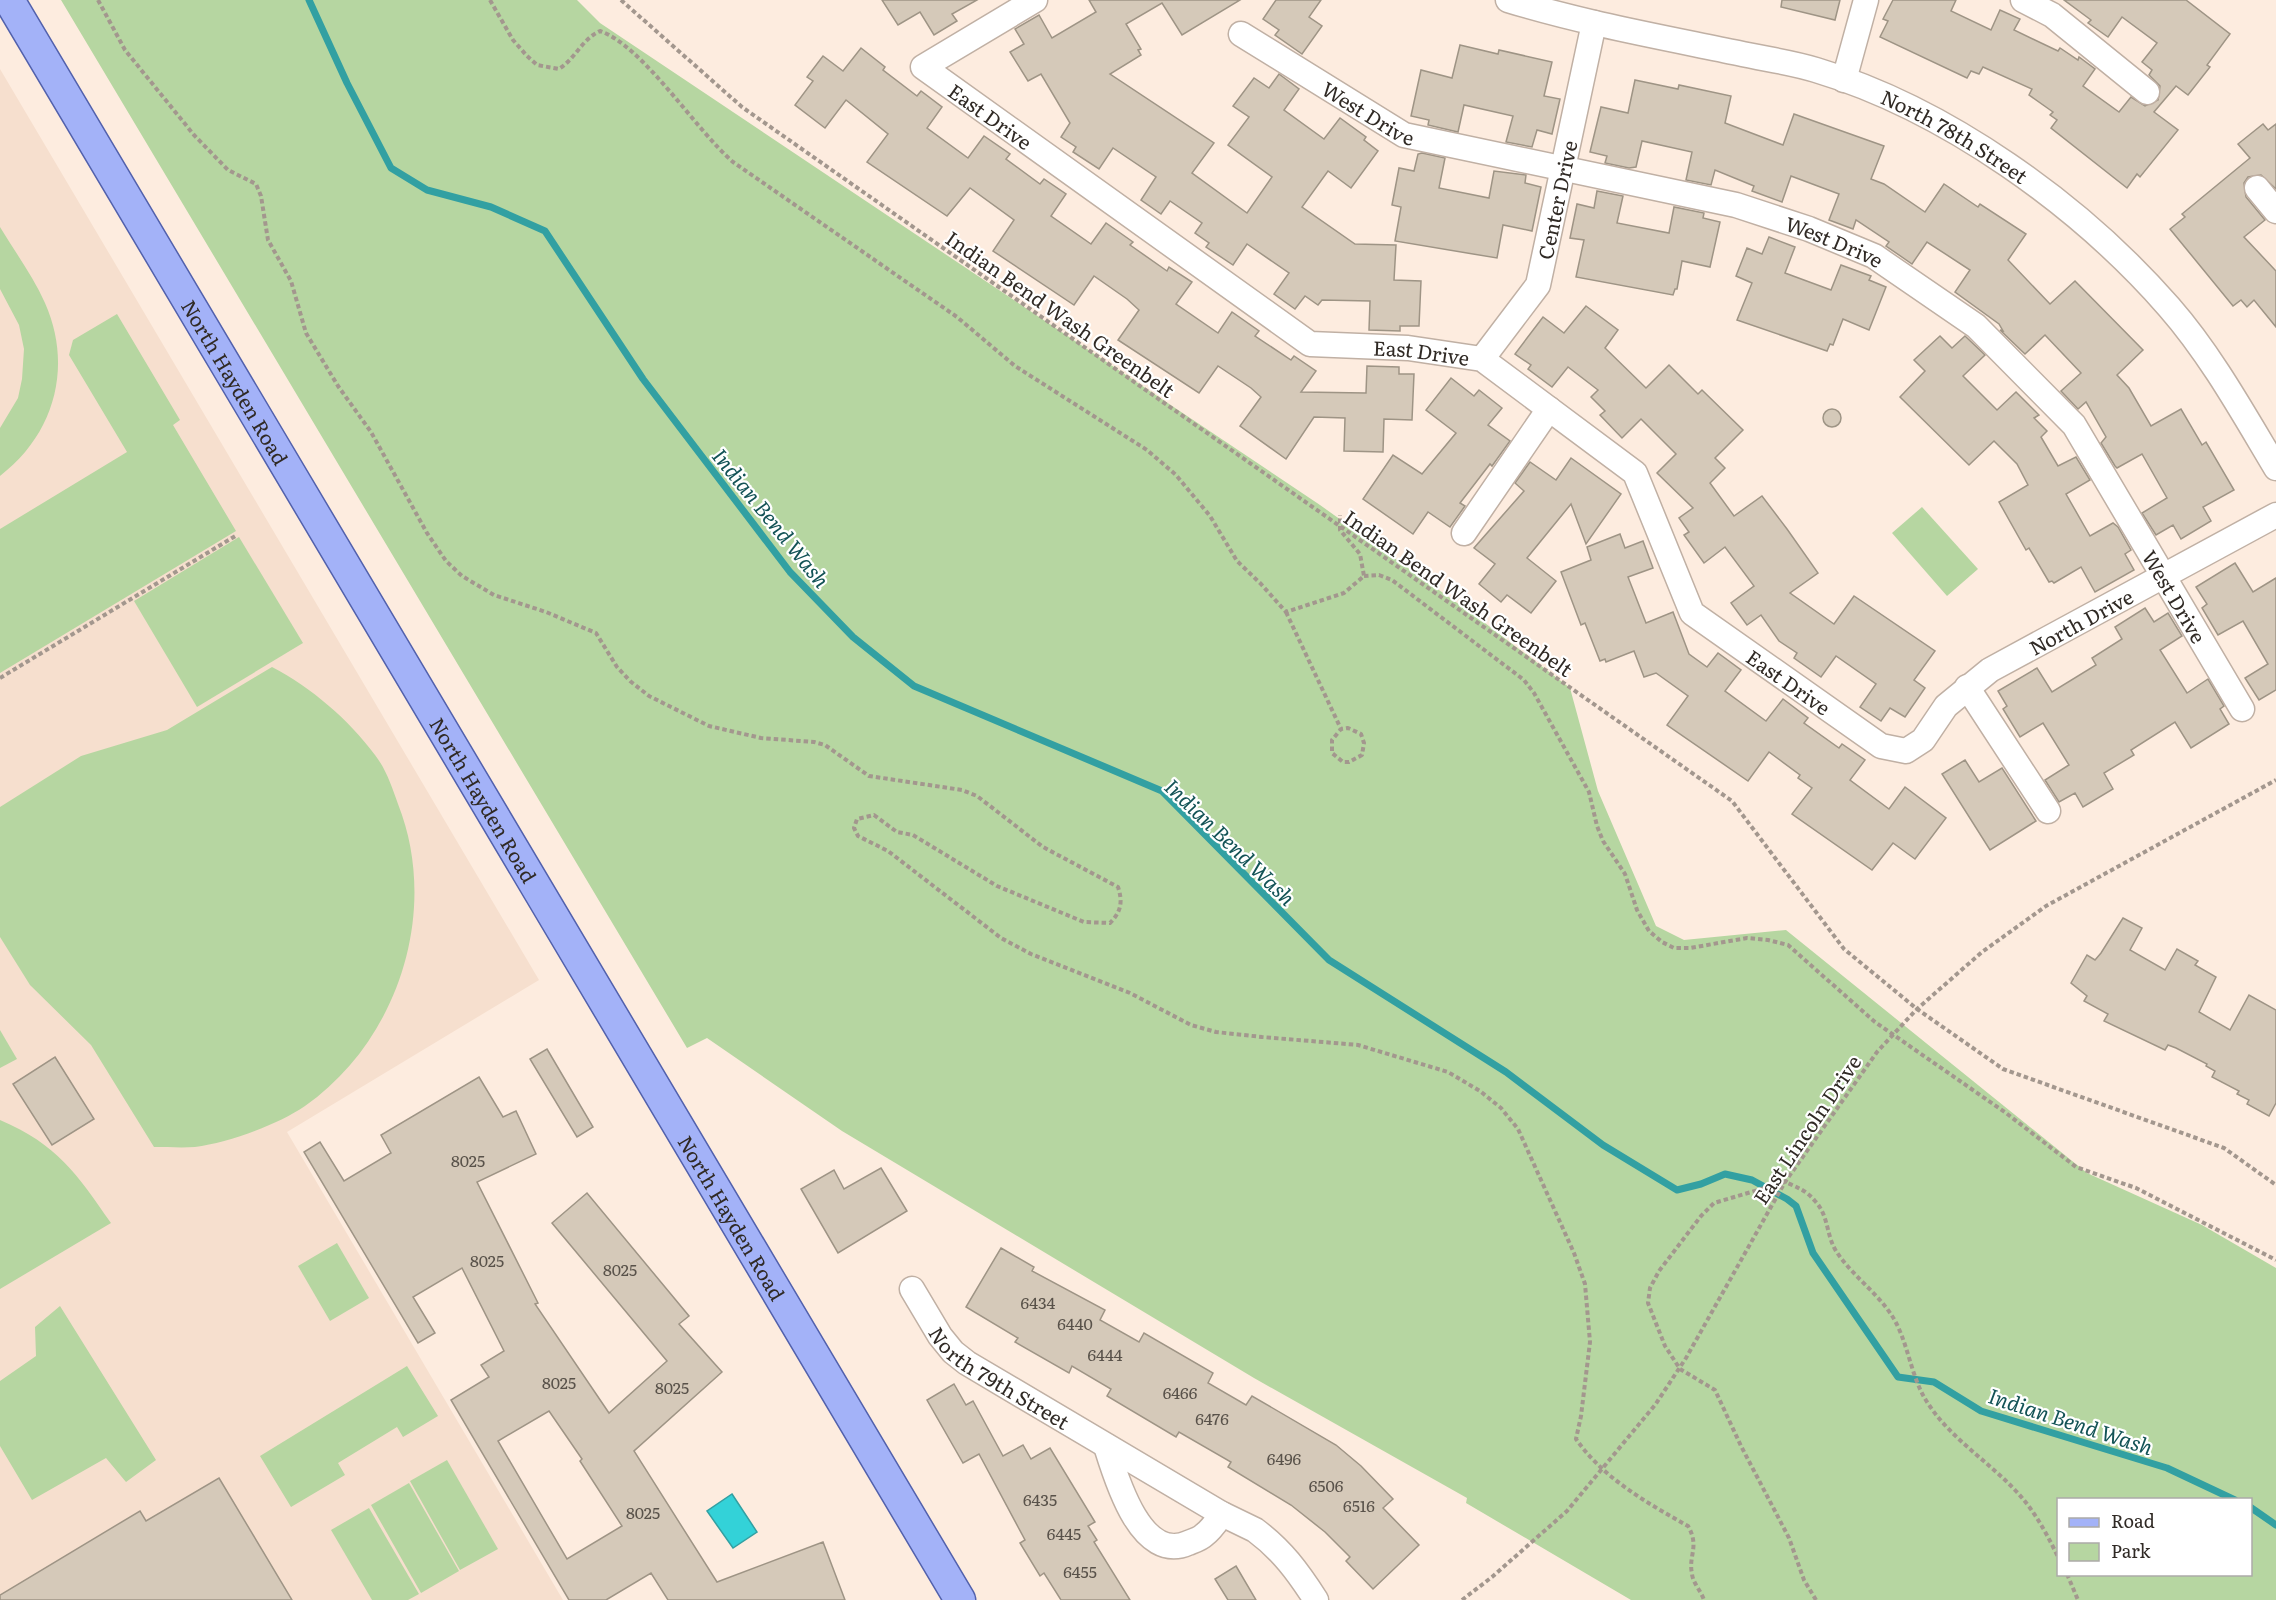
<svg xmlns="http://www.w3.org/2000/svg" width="2276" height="1600" font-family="Literata,serif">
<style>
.built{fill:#f6dfce}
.green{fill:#b6d6a1;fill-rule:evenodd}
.water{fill:#33d2d8;stroke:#32a0a2;stroke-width:1.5}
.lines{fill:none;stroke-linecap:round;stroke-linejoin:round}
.stream{stroke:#32a0a2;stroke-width:7}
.building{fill:#d5c9b9;stroke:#9e9485;stroke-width:1.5;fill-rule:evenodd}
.minor-casing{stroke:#c0b0a4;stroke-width:27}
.major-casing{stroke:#5261ac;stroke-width:33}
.path{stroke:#a3978e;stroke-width:4;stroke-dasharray:4.5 3;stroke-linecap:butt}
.minor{stroke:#fff;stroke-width:24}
.major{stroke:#a3b2f8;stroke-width:30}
.labels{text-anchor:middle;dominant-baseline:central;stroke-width:4.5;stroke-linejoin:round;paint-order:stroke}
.number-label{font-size:16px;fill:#59524a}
.street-label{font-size:20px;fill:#302a25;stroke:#fff}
.water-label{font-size:21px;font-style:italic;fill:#135356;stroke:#fff}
</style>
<rect width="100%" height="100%" fill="#fdecdf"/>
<!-- built -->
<path class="built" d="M0,69L539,980L287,1132L563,1600H0Z"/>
<!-- green -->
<g class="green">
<path d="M61,0H577L600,23L1320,505L1481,620L1570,688L1598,791L1656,926L1684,940L1786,930L2087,1173L2202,1225L2276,1268V1600H1631L1466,1503L1467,1498L1254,1378L842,1131L707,1038L687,1048ZM2058,1500H2250V1574H2058Z"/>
<path d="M0,227C15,252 33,276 45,303C73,366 55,434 0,476V428L18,398L22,379L24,349L19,325L0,289Z"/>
<path d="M117,314L180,420L173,425L236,531L0,673V529L127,452L69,355L73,340Z"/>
<path d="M1922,507L1978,569L1947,596L1892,533Z"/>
<path d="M239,537L303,643L197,707L134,601Z"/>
<path d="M272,667C312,688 348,719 375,755C386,769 392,787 398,804C440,910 399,1040 305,1106C277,1125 228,1143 195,1147C182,1148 167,1147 154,1147L91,1045L30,985L0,937V807L81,756L167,730Z"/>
<path d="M0,1030L17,1059L0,1068Z"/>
<path d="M0,1120C58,1145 76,1173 111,1223L0,1289Z"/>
<path d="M337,1243L369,1298L330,1321L298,1266Z"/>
<path d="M60,1306L156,1460L126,1482L106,1458L32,1500L0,1446V1381L36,1356L35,1327Z"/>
<path d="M407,1366L438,1416L403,1437L397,1427L338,1463L345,1475L291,1507L260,1456Z"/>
<path d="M447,1460L498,1549L460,1570L410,1481Z"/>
<path d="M409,1483L459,1571L421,1593L371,1505Z"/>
<path d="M369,1508L419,1594L408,1600H372L331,1530Z"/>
</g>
<!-- water -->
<path class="water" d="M732,1494L757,1532L733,1548L707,1511Z"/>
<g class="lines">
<!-- stream -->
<g class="stream">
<path d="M309,0L347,83L391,168L427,190L491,207L545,231L643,379L790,572L853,637L914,686L1162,791L1329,960L1506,1072L1603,1145L1677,1190L1701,1184L1725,1174L1752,1180L1787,1199L1796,1206L1813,1253L1898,1377L1934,1382L1981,1411L2167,1468L2235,1500"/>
<path d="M2250,1507L2276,1525"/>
</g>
</g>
<!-- building -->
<g class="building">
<path d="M882,0H977L952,14L957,21L934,35L920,12L898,25Z"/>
<path d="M1089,0H1240L1182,35L1162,3L1126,24L1141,49L1138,50L1141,55L1110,74L1214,143L1192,173L1247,213L1272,177L1228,145L1249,117L1233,106L1254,78L1269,88L1279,74L1299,89L1284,110L1324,139L1340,118L1366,137L1364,140L1378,151L1351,188L1328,171L1302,207L1355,244L1396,245L1394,280L1421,281L1419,326H1400V331L1369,330L1370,301L1322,300L1318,305L1305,296L1295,309L1274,294L1289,273L1247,244L1233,265L1206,247L1209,243L1195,233L1202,223L1170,201L1161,214L1141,200L1156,177L1113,148L1099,169L1073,152L1076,147L1061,137L1070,123L1041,74L1028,81L1010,52L1024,44L1015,29L1039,15L1052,38L1096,12Z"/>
<path d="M1276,0H1321L1309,17L1322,26L1302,54L1275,35L1279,30L1263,19Z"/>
<path d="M1782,0H1840L1835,20L1781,7Z"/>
<path d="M1893,0H1956L1951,11L1991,30L2000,10L2020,19L2014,30L2058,51L2060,48L2078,60L2079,57L2095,69L2083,86L2119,112L2131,97L2145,106L2158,100L2160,86L2149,75L2152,70L2142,62L2157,43L2122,17L2108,37L2088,23L2091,20L2064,0H2186L2230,34L2207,65L2210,67L2188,95L2176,86L2154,112L2178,130L2140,177L2137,174L2127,188L2051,128L2057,120L2050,115L2053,112L2029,95L2032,89L1983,67L1979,74L1971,71L1967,78L1880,37L1888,21L1883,19Z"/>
<path d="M1460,45L1498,54L1499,50L1552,62L1544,96L1560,99L1552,134L1537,130L1532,147L1506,142L1513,116L1464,105L1458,132L1428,125L1429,120L1411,116L1421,70L1452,78Z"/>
<path d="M861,48L885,67L883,70L917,96L921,91L942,107L927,128L968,158L984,136L1010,154L1006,159L1040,184L1044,179L1066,194L1051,216L1091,244L1106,223L1133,242L1130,245L1167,271L1169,267L1192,282L1176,304L1218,333L1232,312L1259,331L1255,336L1291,360L1294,356L1316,371L1301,392L1366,393L1367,366L1399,367V374H1414L1412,420L1384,419L1383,452L1344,451L1345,418L1314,417L1286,459L1240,426L1261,397L1251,388L1218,366L1199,393L1118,340L1139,310L1127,299L1094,276L1074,305L993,251L1014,220L970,188L947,216L867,162L888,134L846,100L825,128L795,105L813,81L807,77L823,56L843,71Z"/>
<path d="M1635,80L1678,89L1679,85L1731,96L1725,123L1783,145L1794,114L1884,146L1871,179L1884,184L1925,212L1944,184L1978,207L1980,204L2026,234L2008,260L2050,304L2075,281L2143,350L2117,375L2129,388L2151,426L2181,409L2202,445L2206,442L2234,490L2203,507L2211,521L2181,539L2173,525L2156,535L2142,513L2167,498L2142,454L2117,468L2115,466L2101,443L2106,437L2086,402L2078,409L2061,391L2081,373L2045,335L2025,354L2000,330L2003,331L1999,324L1955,292L1970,270L1927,242L1912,264L1886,246L1889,242L1856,220L1853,229L1829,220L1839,194L1791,176L1782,202L1752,191L1754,186L1715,170L1711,185L1686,180L1692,152L1642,141L1636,167L1629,168L1605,163L1607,156L1590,152L1601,107L1628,113Z"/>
<path d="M2263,124L2268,130L2276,124V189L2261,175L2248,177L2244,183L2246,197L2265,220L2244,237L2276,271V327L2254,300L2247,307L2241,300L2233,306L2170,229L2185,217L2182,214L2250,158L2238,144Z"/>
<path d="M1422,153L1445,158L1439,188L1489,198L1494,171L1526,175L1525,183L1541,187L1532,231L1503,225L1497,258L1395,241L1401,207L1392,205L1399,168L1414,171L1418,154Z"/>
<path d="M1597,191L1623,196L1617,223L1669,233L1674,207L1704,213L1703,218L1720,222L1710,267L1682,261L1677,289H1675L1673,295L1576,277L1584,240L1570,238L1577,204L1594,208Z"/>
<path d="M1769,237L1795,247L1785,273L1831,290L1841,265L1871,276L1869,280L1886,287L1869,330L1843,319L1833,345L1830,344L1827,351L1737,320L1752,283L1736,276L1747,248L1762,254Z"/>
<path d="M1586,306L1618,330L1605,348L1646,388L1669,365L1698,394L1702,390L1743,430L1715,458L1725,468L1710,483L1734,516L1762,496L1787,529L1818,573L1790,593L1834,624L1854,596L1935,651L1914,680L1925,688L1905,717L1890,708L1881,721L1860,707L1876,684L1836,656L1821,677L1794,658L1797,653L1779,641L1761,615L1747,625L1731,603L1754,586L1725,547L1704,563L1684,535L1689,532L1679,518L1693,508L1657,473L1676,454L1641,419L1622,438L1600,415L1605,411L1591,397L1598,390L1568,367L1552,387L1528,369L1531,365L1515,354L1543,317L1564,333Z"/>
<path d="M1940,336L1952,348L1965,336L1985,355L1963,376L1997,410L2016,392L2039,415L2034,418L2047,431L2041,437L2058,466L2076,457L2090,480L2066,494L2090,536L2113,523L2118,527L2131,550L2125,554L2134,570L2095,592L2081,567L2054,583L2052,581L2049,582L2029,548L2026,550L1999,502L2028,485L2017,464L1994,441L1969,465L1900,397L1925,371L1914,360Z"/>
<path d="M1451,378L1474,396L1479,390L1502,408L1488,425L1510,441L1492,466L1490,464L1460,503L1465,506L1450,527L1428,512L1413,534L1363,499L1393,455L1422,474L1456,433L1426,410Z"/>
<circle cx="1832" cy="418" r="9"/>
<path d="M1571,458L1621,494L1586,544L1571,504L1527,558L1556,581L1531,613L1507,595L1501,602L1479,584L1495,564L1474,548L1524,491L1515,483L1530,462L1556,480Z"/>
<path d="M1620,534L1625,548L1643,541L1653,568L1628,577L1646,623L1673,612L1689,654L1707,667L1718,653L1741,670L1725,691L1766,721L1783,699L1808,718L1804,723L1839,748L1842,744L1865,760L1850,780L1889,809L1905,787L1946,818L1915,859L1893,843L1872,870L1792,814L1812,788L1798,778L1800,775L1769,752L1748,781L1667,725L1688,696L1656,673L1644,677L1634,651L1606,662L1605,659L1600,661L1585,623L1581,625L1561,572L1591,560L1587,547Z"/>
<path d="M2235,563L2253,592L2276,578V690L2259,700L2245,678L2268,664L2243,621L2218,635L2202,608L2207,604L2196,587Z"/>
<path d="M2145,608L2154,622L2168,613L2182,636L2160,650L2187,693L2208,679L2224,706L2220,709L2229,724L2191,748L2175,722L2131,750L2134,755L2104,773L2113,789L2083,807L2075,793L2059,802L2045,780L2069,765L2043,723L2020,737L2003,709L2007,706L1998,691L2037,668L2052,692L2096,665L2092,658L2122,639L2115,627Z"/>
<path d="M1965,760L1979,782L2002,768L2036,821L1990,850L1942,774Z"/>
<path d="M2123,918L2142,928L2130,950L2165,970L2177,949L2198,961L2195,965L2216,977L2199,1012L2230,1030L2249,995L2276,1010V1103L2269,1116L2247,1104L2249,1100L2237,1094L2239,1091L2212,1077L2215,1071L2206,1066L2207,1064L2176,1048L2168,1045L2165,1050L2104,1021L2108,1014L2084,1001L2087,996L2071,983L2087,955L2095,960L2101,953Z"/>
<path d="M547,1049L593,1127L577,1137L530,1059Z"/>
<path d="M55,1057L94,1119L52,1145L13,1084Z"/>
<path d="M479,1077L503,1117L516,1111L536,1154L477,1182L538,1303L535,1304L609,1413L667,1361L552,1223L587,1193L689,1316L679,1324L722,1372L634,1451L717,1582L823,1542L845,1600H668L651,1573L606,1600H569L451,1400L489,1377L481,1365L504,1351L462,1268L413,1297L435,1333L418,1343L304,1152L320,1142L344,1181L391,1153L381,1135ZM549,1411L582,1459L580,1461L622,1526L567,1559L498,1441Z"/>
<path d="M881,1168L907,1211L838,1253L801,1189L834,1170L844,1189Z"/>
<path d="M1001,1248L1034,1267L1032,1271L1105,1310L1100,1320L1139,1342L1144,1333L1213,1373L1208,1383L1246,1405L1252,1396L1336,1445L1361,1466L1393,1499L1383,1508L1419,1545L1373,1589L1346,1561L1350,1557L1325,1532L1291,1505L1228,1467L1231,1462L1179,1432L1176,1437L1107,1396L1111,1389L1072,1366L1069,1373L1015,1342L1018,1338L966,1307Z"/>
<path d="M954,1384L966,1405L973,1401L1003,1456L1023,1445L1031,1459L1050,1448L1095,1522L1088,1526L1097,1540L1094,1542L1130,1600H1061L1044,1573L1040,1576L1020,1543L1025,1540L979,1454L963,1463L927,1400Z"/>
<path d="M219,1478L292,1600H0V1595L140,1511L146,1521Z"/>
<path d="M1236,1566L1256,1600H1228L1215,1579Z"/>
</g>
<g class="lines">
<!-- minor casing -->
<g class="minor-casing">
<g id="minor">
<path id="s1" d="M1035,0L923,67L1310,344L1408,348L1482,359L1635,473L1692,613L1881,746L1906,751L1923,740L1946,706L1990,670L2276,515"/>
<path id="s2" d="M1508,0C1583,23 1661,37 1738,53C1764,59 1791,62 1816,70C1946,109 2080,205 2169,307C2211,355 2243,413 2276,468"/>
<path d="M2023,0L2052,15L2147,92"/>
<path id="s3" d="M1241,34L1404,135L1736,205L1809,229L1874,256L1976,326L2074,425L2242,709"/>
<path d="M1844,80L1866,0"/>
<path d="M2257,188L2276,211"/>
<path id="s4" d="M1482,359L1538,285L1594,23"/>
<path d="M1464,533L1549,409"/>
<path d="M1967,687L2048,811"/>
<path id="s5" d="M912,1289L940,1336L953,1352L967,1363L1222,1514L1255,1530C1282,1550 1298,1572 1316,1600"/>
<path d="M1106,1446C1116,1478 1141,1564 1188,1543C1193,1541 1200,1539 1204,1535C1211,1530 1217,1521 1222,1514"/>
</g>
</g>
<!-- major casing -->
<g class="major-casing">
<g id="major">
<path id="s6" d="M9,0L960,1600"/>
</g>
</g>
<!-- path -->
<g class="path">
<path d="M98,0L125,50L194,135L228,170L256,184L261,196L268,240L291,281L306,333L338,386L371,432L427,533L446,561L462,576L494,595L546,612L596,633L617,667L630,681L649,696L709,726L761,738L814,742L825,745L869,776L962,790L977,796L1043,847L1118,887C1123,902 1121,912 1110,923L1084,922L997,886L913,835L897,832L874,815L857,819L854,828L858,836L888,851L1001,938L1031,954L1130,993L1191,1025L1216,1032L1262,1037L1358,1045L1448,1072L1480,1091L1501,1108L1518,1129L1574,1253L1585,1284L1590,1342L1581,1416L1576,1439C1603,1478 1647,1503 1688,1526C1700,1547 1688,1555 1692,1574C1693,1583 1701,1591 1704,1600"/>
<path d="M490,0L513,40L527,56L537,65L559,69C576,58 582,39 600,31C643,46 695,129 733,162L957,317L1015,366L1147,450L1176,475L1210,516L1237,561L1261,584L1286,612L1344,593L1364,576L1360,554L1340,530V515"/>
<path d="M621,0L742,107L1732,801L1844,949L1917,1009L2003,1069L2224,1148L2276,1185"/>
<path d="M1364,576L1379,575L1392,580L1524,680L1534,693L1589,792L1597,826L1603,841L1625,874L1637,910L1649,931L1662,942L1674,948H1690L1747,938L1768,940L1788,945L1875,1022L2006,1113L2076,1167L2136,1188L2276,1260"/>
<path d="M1286,612L1341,729L1332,740V753L1343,762H1349L1362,755L1364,743L1361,734L1348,728L1341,729"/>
<path d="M0,678L237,535"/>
<path d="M2067,1574L2078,1600"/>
<path d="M1462,1600L1492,1577L1567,1511L1655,1405L1686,1358L1785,1182L1877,1052L1917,1009L1982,952L2046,906L2276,780"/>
<path d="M1816,1600L1804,1580L1789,1538L1741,1446L1715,1390L1680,1369L1665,1346L1648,1303L1650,1288L1659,1271L1701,1216L1714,1203L1785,1182C1797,1187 1807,1191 1815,1201C1829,1216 1826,1235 1836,1251C1854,1279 1886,1298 1899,1329C1910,1354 1913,1382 1929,1405C1951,1438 1986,1460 2013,1488C2033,1508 2046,1532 2058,1557"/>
</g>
<!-- minor -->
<use href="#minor" class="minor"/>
<!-- major -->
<use href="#major" class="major"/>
</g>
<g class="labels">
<!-- number labels -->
<g class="number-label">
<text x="468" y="1160">8025</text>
<text x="487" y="1260">8025</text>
<text x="620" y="1269">8025</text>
<text x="1038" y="1302">6434</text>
<text x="1075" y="1323">6440</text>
<text x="1105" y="1354">6444</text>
<text x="559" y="1382">8025</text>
<text x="672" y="1387">8025</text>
<text x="1180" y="1392">6466</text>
<text x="1212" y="1418">6476</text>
<text x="1284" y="1458">6496</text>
<text x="1326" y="1485">6506</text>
<text x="1040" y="1499">6435</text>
<text x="1359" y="1505">6516</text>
<text x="643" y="1512">8025</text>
<text x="1064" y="1533">6445</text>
<text x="1080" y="1571">6455</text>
</g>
<!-- street labels -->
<g class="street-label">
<text stroke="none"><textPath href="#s3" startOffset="150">West Drive</textPath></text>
<text stroke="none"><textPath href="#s1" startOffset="214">East Drive</textPath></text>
<text stroke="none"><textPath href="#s2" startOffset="470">North 78th Street</textPath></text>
<text stroke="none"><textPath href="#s4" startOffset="180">Center Drive</textPath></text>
<text stroke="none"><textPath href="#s3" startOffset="636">West Drive</textPath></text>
<text transform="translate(1061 313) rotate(35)">Indian Bend Wash Greenbelt</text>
<text stroke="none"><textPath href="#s1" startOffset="718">East Drive</textPath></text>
<text stroke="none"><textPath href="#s6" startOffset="444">North Hayden Road</textPath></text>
<text transform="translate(1459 592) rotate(35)">Indian Bend Wash Greenbelt</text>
<text stroke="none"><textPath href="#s3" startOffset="1140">West Drive</textPath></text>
<text stroke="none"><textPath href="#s1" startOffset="1599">North Drive</textPath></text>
<text stroke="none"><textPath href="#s1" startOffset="1240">East Drive</textPath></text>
<text stroke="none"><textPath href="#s6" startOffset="930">North Hayden Road</textPath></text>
<text transform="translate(1806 1129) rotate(-56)">East Lincoln Drive</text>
<text stroke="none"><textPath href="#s6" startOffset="1416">North Hayden Road</textPath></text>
<text stroke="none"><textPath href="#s5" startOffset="128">North 79th Street</textPath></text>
</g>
<!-- water labels -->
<g class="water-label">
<text transform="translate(772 517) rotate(51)">Indian Bend Wash</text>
<text transform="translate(1231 841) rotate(44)">Indian Bend Wash</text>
<text transform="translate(2071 1420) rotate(18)">Indian Bend Wash</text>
</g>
</g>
<!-- legend -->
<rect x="2057" y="1498" width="195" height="78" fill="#ffffff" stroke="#acaaa8" stroke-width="1.5"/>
<rect x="2069" y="1518" width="30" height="9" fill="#a3b2f8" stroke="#acaaa8" stroke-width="1.5"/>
<text x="2111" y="1528" font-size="18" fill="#302a25">Road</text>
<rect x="2069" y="1543" width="30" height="18" fill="#b6d6a1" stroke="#acaaa8" stroke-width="1.5"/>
<text x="2111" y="1558" font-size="18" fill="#302a25">Park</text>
</svg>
